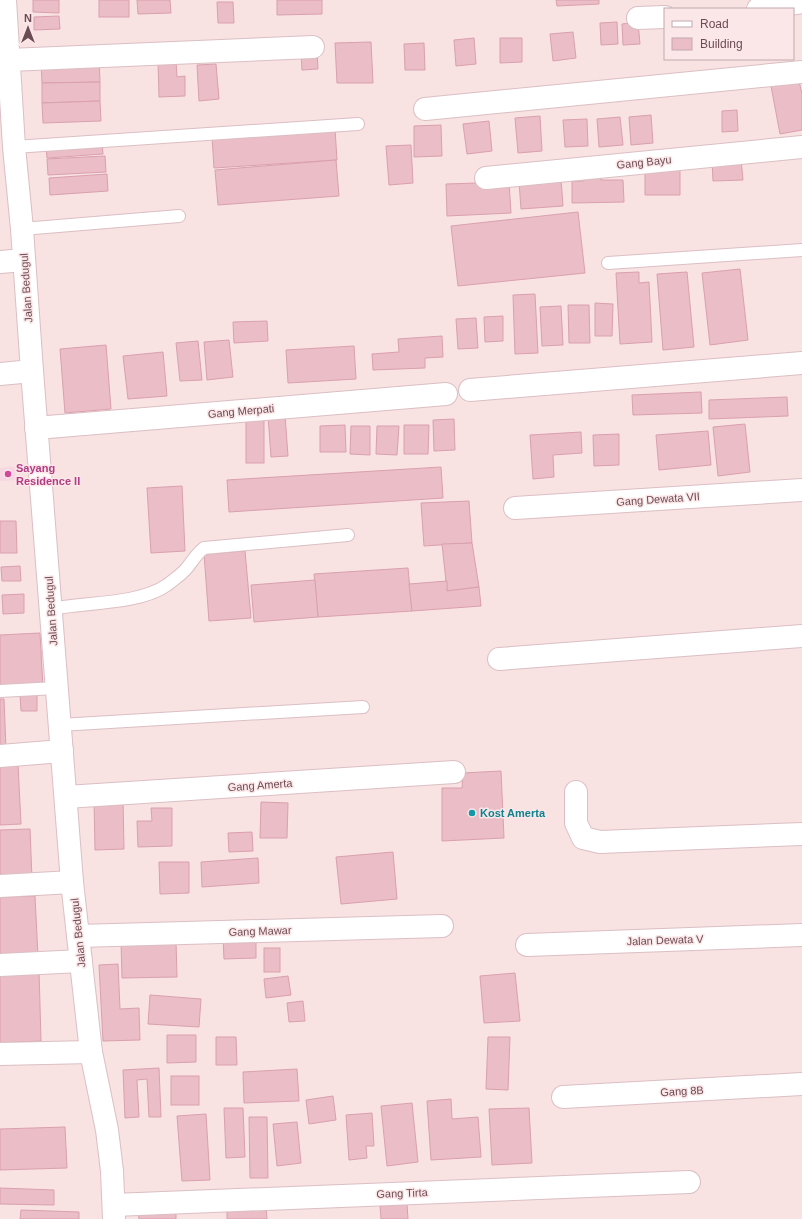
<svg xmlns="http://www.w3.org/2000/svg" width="802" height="1219" font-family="Helvetica,sans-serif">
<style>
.commercial{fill:#f7d7e1}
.building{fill:#eabdc7;stroke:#daa0ae}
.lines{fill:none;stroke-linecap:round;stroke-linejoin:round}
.service-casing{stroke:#dbbfc4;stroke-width:14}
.minor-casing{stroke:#dbbfc4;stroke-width:24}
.tertiary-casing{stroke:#dbbfc4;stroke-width:24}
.service{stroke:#fff;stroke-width:12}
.minor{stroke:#fff;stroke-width:22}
.tertiary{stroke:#fff;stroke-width:22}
.hotel-dot{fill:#d1479c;stroke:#fce7e8;stroke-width:1.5}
.culture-dot{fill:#0f9aa8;stroke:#fce7e8;stroke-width:1.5}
.labels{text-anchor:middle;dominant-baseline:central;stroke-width:3;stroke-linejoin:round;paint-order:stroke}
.street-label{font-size:11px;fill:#6c4c54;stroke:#fce7e8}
.hotel-label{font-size:11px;font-weight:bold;fill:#b23c85;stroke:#fce7e8;text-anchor:start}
.culture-label{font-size:11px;font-weight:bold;fill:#0d838f;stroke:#fce7e8;text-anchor:start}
</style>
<rect width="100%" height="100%" fill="#f8e2e2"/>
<!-- commercial -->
<path class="commercial" d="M15,467L16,480L0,481V468Z"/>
<!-- building -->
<g class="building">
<path d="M33,0H59V13L33,12Z"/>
<rect x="99" y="0" width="30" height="17"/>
<path d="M137,0H170L171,13L138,14Z"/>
<path d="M277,0H322V14L277,15Z"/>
<path d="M556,0H599V4L557,6Z"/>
<path d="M217,2H233L234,23H218Z"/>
<path d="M59,16L60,29L34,30V17Z"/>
<path d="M617,22L618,44L601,45L600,23Z"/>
<path d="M638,22L640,44L623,45L622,24Z"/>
<path d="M573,32L576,58L553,61L550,34Z"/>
<path d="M474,38L476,64L456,66L454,40Z"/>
<path d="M500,38H522V62L500,63Z"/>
<path d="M371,42L373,83H337L335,43Z"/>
<path d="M424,43L425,70H405L404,44Z"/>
<path d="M301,52H317L318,69L302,70Z"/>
<path d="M99,58L100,82L42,83L41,63Z"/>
<path d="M158,61H176L177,77L185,76V96L159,97Z"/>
<path d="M216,64L219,99L199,101L197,65Z"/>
<path d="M799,81L802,94V130L780,134L771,86Z"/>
<path d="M100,82V101L42,103V83Z"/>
<path d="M100,101L101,121L43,123L42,103Z"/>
<path d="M737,110L738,131L722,132V111Z"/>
<path d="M651,115L653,143L631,145L629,117Z"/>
<path d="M540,116L542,151L518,153L515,118Z"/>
<path d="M620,117L623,145L599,147L597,119Z"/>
<path d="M587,119L588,146L565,147L563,120Z"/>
<path d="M489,121L492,151L467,154L463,124Z"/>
<path d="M441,125L442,156L414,157V126Z"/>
<path d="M335,129L337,160L214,168L212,137Z"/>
<path d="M102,142L103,154L47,158L46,146Z"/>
<path d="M411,145L413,183L389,185L386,146Z"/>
<path d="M105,156L106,172L48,175L47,159Z"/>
<path d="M741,159L743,180L713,181L712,161Z"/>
<path d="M336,160L339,196L218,205L215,170Z"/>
<path d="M680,166V195H645V167Z"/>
<path d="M584,169H601V180H623L624,202L572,203V181H584Z"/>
<path d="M107,174L108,191L50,195L49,178Z"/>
<path d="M561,179L563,206L521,209L519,182Z"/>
<path d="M509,182L511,213L447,216L446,184Z"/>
<path d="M578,212L585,273L458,286L451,226Z"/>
<path d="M740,269L748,340L710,345L702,273Z"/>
<path d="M639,272V283L649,282L652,342L620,344L616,273Z"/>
<path d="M687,272L694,347L663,350L657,274Z"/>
<path d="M535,294L538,353L515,354L513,295Z"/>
<path d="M595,303L613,304L612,336H595Z"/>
<path d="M568,305H589L590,343H569Z"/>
<path d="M561,306L563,345L542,346L540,307Z"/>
<path d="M503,316V341L485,342L484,317Z"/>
<path d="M476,318L478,348L458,349L456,319Z"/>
<path d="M267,321L268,341L234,343L233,322Z"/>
<path d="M442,336L443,357L425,358V368L373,370L372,354L399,352L398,339Z"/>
<path d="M229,340L233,377L207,380L204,342Z"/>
<path d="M198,341L202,380L180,381L176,343Z"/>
<path d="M106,345L111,409L65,413L60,349Z"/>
<path d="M354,346L356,379L288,383L286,350Z"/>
<path d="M163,352L167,396L128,399L123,356Z"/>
<path d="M701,392L702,413L633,415L632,395Z"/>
<path d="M787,397L788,416L709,419V400Z"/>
<rect x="246" y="413" width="18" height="50"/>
<path d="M285,415L288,456L271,457L268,416Z"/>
<path d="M454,419L455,450L434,451L433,420Z"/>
<path d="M745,424L750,472L718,476L713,427Z"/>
<path d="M345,425L346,452H320V426Z"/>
<path d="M404,425H429L428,454H404Z"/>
<path d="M351,426H370V455L350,454Z"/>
<path d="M377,426H399L397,455L376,454Z"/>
<path d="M708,431L711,465L659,470L656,435Z"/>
<path d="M581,432L582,453L553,455L554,477L533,479L530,435Z"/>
<path d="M619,434V465L594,466L593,435Z"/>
<path d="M441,467L443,498L229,512L227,480Z"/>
<path d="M182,486L185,551L151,553L147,488Z"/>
<path d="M469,501L472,543L424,546L421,503Z"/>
<path d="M0,521H16L17,553H0Z"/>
<path d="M472,543L479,587L447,591L442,544Z"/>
<path d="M245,551L251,618L209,621L204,554Z"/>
<path d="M20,566L21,581H2L1,567Z"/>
<path d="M408,568L412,611L318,617L314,574Z"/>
<path d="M315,580L318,617L254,622L251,585Z"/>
<path d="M447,581V591L479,587L481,606L412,611L409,584Z"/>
<path d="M24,594V613L3,614L2,595Z"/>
<path d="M40,633L43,688L0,689V635Z"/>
<path d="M37,693V711H21L20,694Z"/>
<path d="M0,699H4L6,749L0,750Z"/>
<path d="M18,764L21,824L0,825V765Z"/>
<path d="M501,771L504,838L442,841V788H462L463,773Z"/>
<path d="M94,800H123L124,849L95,850Z"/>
<path d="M261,802L288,803L287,838H260Z"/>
<path d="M151,808H172V846L138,847L137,821H152Z"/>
<path d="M30,829L32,879L0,881V830Z"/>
<path d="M252,832L253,851L229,852L228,833Z"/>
<path d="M393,852L397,899L341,904L336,857Z"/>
<path d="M258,858L259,883L202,887L201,862Z"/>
<path d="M159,862H189V893L160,894Z"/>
<path d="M35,896L38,957L0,959V897Z"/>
<path d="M256,936V958L224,959L223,938Z"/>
<path d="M176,941L177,977L122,978L121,942Z"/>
<rect x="264" y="948" width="16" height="24"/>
<path d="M118,964L120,1009L139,1008L140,1040L103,1041L99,965Z"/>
<path d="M39,970L41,1041L0,1043V971Z"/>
<path d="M515,973L520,1021L484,1023L480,976Z"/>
<path d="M288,976L291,995L266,998L264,979Z"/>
<path d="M150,995L201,999L199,1027L148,1024Z"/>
<path d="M303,1001L305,1021L289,1022L287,1003Z"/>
<path d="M167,1035H196V1062L167,1063Z"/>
<path d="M216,1037H236L237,1065H216Z"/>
<path d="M488,1037H510L508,1090L486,1089Z"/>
<path d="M159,1068L161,1117H149L147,1079L137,1080L139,1117L125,1118L123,1070Z"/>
<path d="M297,1069L299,1101L244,1103L243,1072Z"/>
<rect x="171" y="1076" width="28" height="29"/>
<path d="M333,1096L336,1120L309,1124L306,1100Z"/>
<path d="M451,1099L452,1119L478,1117L481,1157L431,1160L427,1101Z"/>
<path d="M412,1103L418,1162L387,1166L381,1106Z"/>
<path d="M224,1108H243L245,1157L226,1158Z"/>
<path d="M529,1108L532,1163L492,1165L489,1109Z"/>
<path d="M372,1113L374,1146H366L367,1158L349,1160L346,1115Z"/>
<path d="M206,1114L210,1180L182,1181L177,1116Z"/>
<path d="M249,1117H267L268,1178H250Z"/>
<path d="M297,1122L301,1163L277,1166L273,1124Z"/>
<path d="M65,1127L67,1168L0,1170V1129Z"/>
<path d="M0,1188L54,1190V1205L0,1204Z"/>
<path d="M407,1204L408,1219H381L380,1206Z"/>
<path d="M266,1206L267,1219H227V1207Z"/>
<path d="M176,1209V1219H139L138,1210Z"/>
<path d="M21,1210L79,1212V1219H20Z"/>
</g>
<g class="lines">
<!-- service casing -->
<g class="service-casing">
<g id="service">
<path d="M14,147L358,124"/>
<path d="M22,229L179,216"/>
<path d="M608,263L802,250"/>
<path d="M51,609C85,602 138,605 167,585C173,580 181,575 186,569C192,562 196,554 204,548L348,535"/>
<path d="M0,691L56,688"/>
<path d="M60,725L363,707"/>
</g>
</g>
<!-- minor casing -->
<g class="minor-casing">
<g id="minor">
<path d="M758,9L802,2"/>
<path d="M638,18L665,17"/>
<path d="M9,60L313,47"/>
<path d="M425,109L802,72"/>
<path d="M486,178L802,147"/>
<path d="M0,262L24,260"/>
<path d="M0,374L32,371"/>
<path d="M470,390L802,363"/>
<path d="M36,428L446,394"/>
<path d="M515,508L802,490"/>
<path d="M499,659L802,636"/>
<path d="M0,756L62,751"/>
<path d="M576,792V823L583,838L600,842L802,834"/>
<path d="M66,797L454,772"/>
<path d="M0,886L72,882"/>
<path d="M78,936L442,926"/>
<path d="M527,945L802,935"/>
<path d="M0,965L81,961"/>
<path d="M0,1054L91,1052"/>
<path d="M563,1097L802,1084"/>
<path d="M114,1205L689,1182"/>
</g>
</g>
<!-- tertiary casing -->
<g class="tertiary-casing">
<path id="tertiary" d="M5,0L14,147L22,229L32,371L72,882L91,1052L107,1130L112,1171L114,1219"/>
</g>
<!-- service -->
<use href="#service" class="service"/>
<!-- minor -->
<use href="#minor" class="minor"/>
<!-- tertiary -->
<use href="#tertiary" class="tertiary"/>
</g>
<!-- markers -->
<circle class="hotel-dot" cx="8" cy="474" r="4"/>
<circle class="culture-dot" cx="472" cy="813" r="4"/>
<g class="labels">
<!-- street labels -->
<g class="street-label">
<text transform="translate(644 162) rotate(-6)">Gang Bayu</text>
<text transform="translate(26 288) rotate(-94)">Jalan Bedugul</text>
<text transform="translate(241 411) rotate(-5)">Gang Merpati</text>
<text transform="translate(658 499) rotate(-4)">Gang Dewata VII</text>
<text transform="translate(51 611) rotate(-94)">Jalan Bedugul</text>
<text transform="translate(260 785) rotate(-4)">Gang Amerta</text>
<text transform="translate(260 931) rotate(-2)">Gang Mawar</text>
<text transform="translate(78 933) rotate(-96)">Jalan Bedugul</text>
<text transform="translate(665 940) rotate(-2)">Jalan Dewata V</text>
<text transform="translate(682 1091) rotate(-3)">Gang 8B</text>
<text transform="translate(402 1193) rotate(-2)">Gang Tirta</text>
</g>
<!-- hotel labels -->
<g class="hotel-label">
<text x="16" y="468">Sayang<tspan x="16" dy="13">Residence II</tspan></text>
</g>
<!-- culture labels -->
<g class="culture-label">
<text x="480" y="813">Kost Amerta</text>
</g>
</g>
<!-- legend -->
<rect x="664" y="8" width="130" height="52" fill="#fce7e8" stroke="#c2a9ad"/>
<rect x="672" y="21" width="20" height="6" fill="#ffffff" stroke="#c2a9ad"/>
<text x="700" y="28" font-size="12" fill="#6c4c54">Road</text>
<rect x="672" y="38" width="20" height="12" fill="#eabdc7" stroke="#c2a9ad"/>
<text x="700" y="48" font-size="12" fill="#6c4c54">Building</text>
<!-- north arrow -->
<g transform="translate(28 28)" stroke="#fce7e8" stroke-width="3" paint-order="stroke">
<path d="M0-3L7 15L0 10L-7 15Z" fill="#6c4c54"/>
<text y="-6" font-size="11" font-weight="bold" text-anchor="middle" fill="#6c4c54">N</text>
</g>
</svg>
